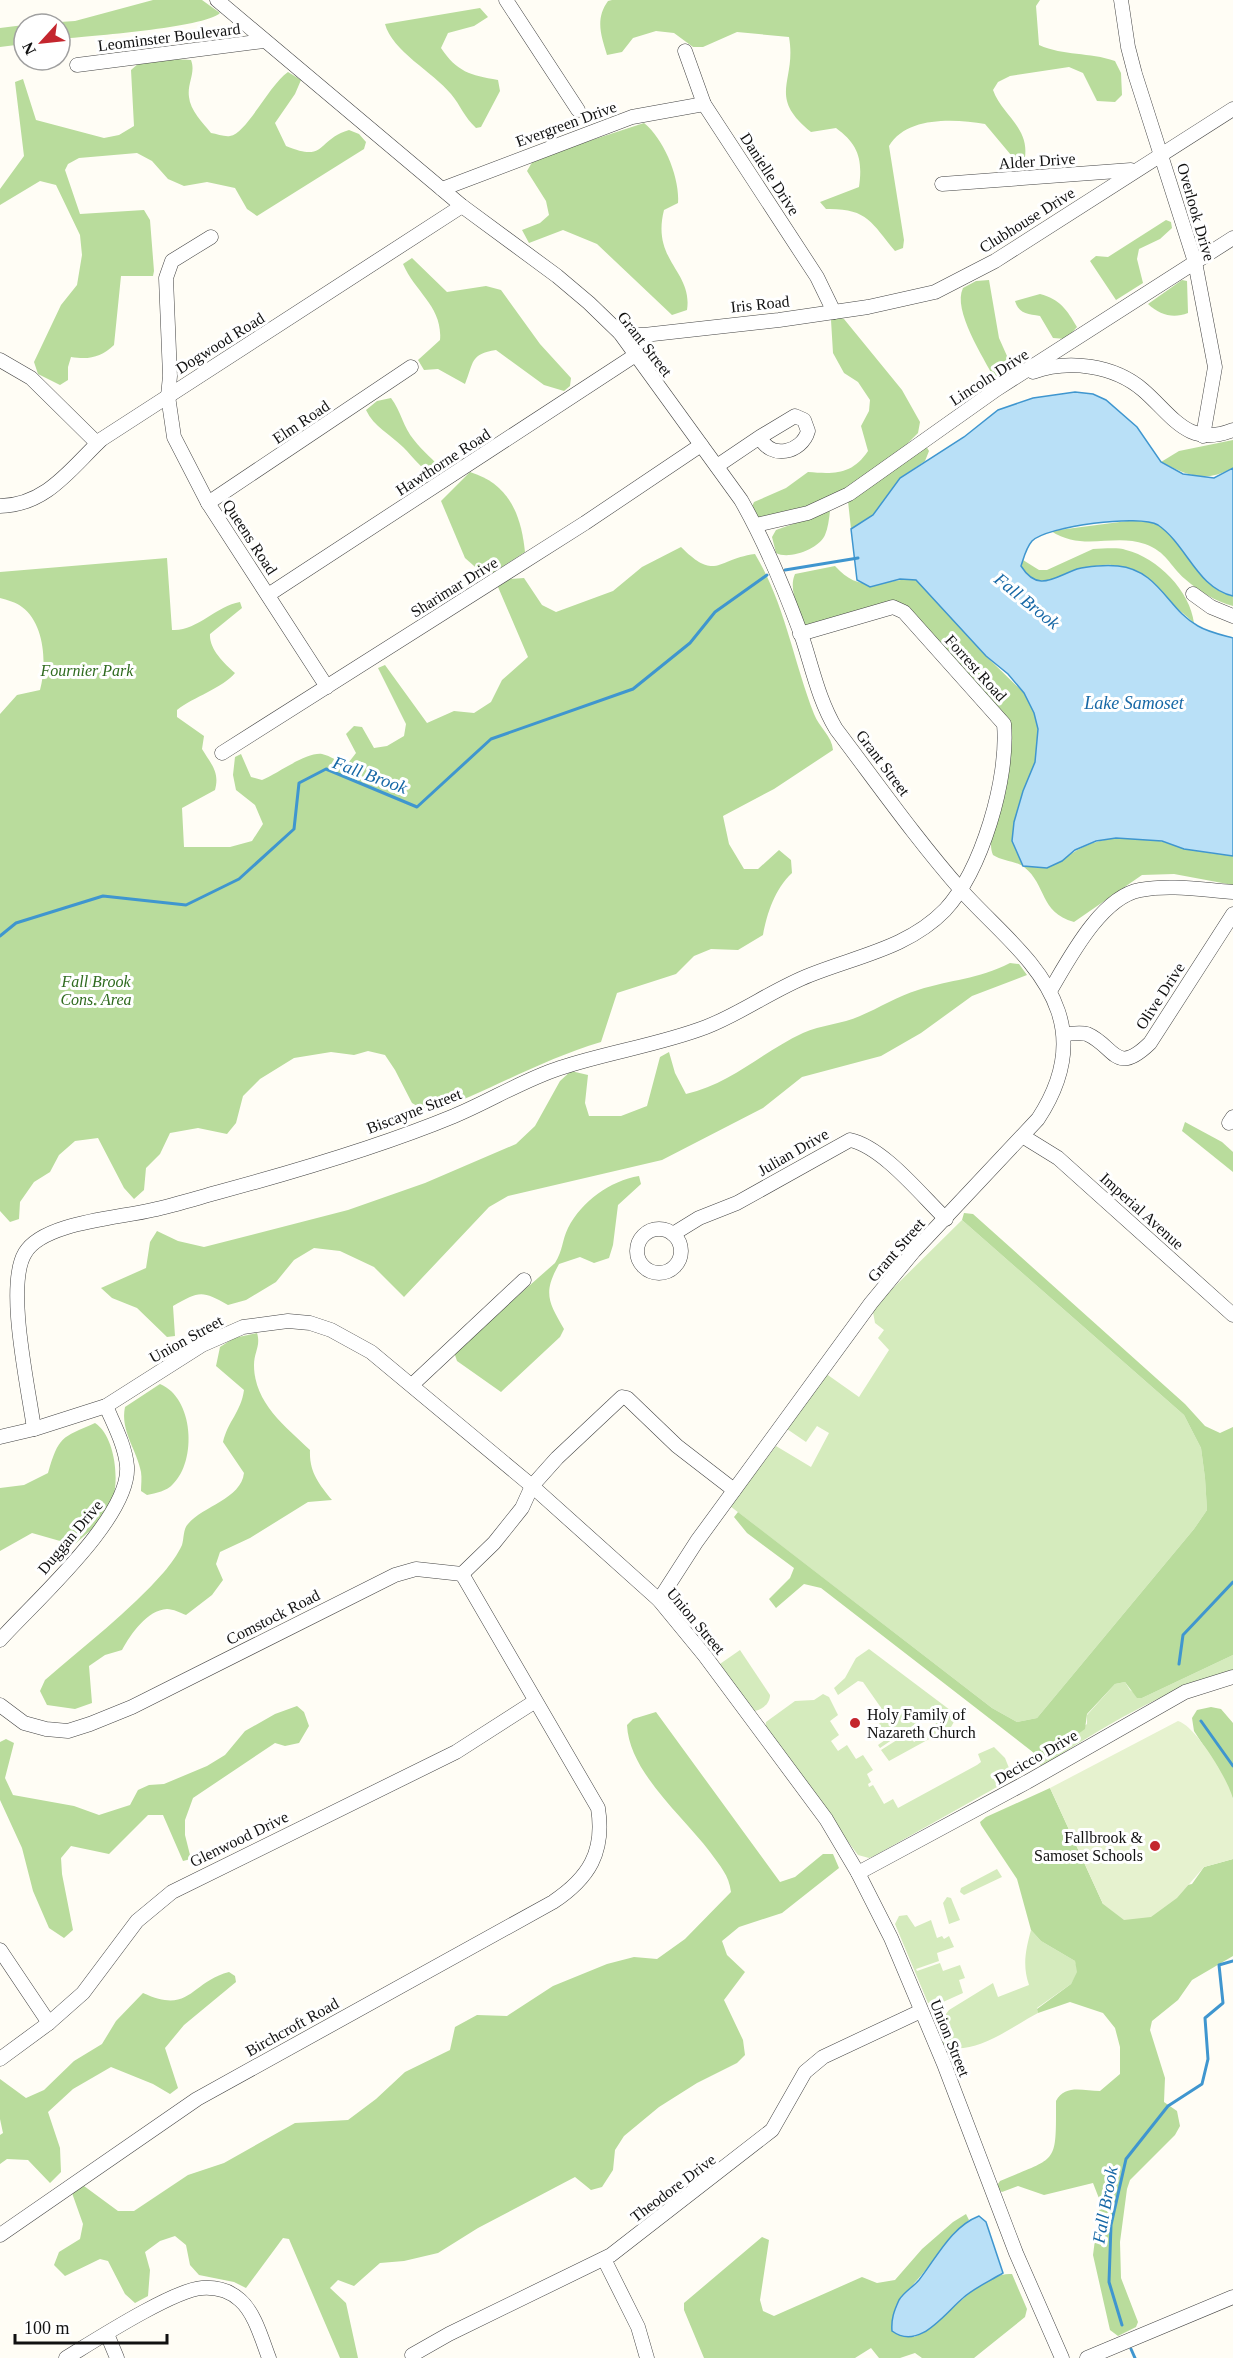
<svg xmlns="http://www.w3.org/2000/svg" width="1233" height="2358" font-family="Georgia,serif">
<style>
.green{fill:#d5ebbd}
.forest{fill:#b9dc9c}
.pitch{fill:#e6f2cf}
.water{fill:#b9e0f7;stroke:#3f96cf;stroke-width:1.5}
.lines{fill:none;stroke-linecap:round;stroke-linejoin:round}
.stream{stroke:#3f96cf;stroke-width:3}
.minor-casing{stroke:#444;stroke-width:15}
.minor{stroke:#fff;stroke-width:14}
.poi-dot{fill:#c4262e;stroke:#fff;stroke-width:2}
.labels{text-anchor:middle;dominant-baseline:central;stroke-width:6;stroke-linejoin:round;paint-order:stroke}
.street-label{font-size:16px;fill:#111;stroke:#fff}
.park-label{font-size:16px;font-style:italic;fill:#2f6b1f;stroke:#fff}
.poi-label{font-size:16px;fill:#111;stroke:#fff;text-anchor:start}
.water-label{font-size:18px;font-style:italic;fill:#1768a6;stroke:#fff}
</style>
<rect width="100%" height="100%" fill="#fffdf5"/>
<!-- green -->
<g class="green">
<path d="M962,1220L1184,1415L1201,1448L1205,1478L1207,1510L1194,1529L1037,1718L1017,1722L992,1708L730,1506L776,1446L811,1467L829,1433L817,1426L806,1442L787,1429L825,1373L859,1397L889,1350L878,1338L884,1330L875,1323L873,1312L877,1304Z"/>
<path d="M869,1649L954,1713L955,1720L951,1727L889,1761L881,1750L908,1733L914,1742L938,1727L930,1714L880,1748L878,1745L885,1740L876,1726L884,1720L881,1715L884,1712L863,1682L858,1681L838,1695L834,1688L845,1678L856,1658Z"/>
<path d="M740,1650L770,1695C770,1704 761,1711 752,1711L717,1666Z"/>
<path d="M1233,1655V1670C1162,1690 1102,1728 1041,1767L1035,1753L1041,1757L1087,1724V1715L1115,1684L1125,1682L1130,1690L1142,1698Z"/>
<path d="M823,1694L829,1697L838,1715L830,1721L839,1735L831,1741L838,1751L847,1745L856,1759L863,1755L873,1770L867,1774L871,1782L868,1784L869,1787L873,1785L884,1804L893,1799L898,1808L977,1765L981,1762L978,1754L994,1747L1005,1758L1013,1778L874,1856L869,1858L858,1855L765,1731L766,1722L795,1701L814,1700Z"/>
<path d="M997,1869L1002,1877L964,1895L960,1892L961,1888Z"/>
<path d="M947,1897L951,1898L960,1920L949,1924L943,1903Z"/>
<path d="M907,1915L915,1927L931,1920L937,1938L942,1936L944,1939L949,1936L954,1947L937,1953L939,1961L916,1969L917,1971L940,1963L943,1971L960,1965L965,1978L959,1980L963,1993L943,2002L928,2003L895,1924L899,1916Z"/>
<path d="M1031,1930L1041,1941L1075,1961L1078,1972L1071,1984L1037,2008L1038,2013C1013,2026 974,2057 944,2046L937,2026L949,2010L993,1983L998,1997L1029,1985C1022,1965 1026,1949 1031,1930Z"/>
</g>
<!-- forest -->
<g class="forest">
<path d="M153,0H202L220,13C204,28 89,36 60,39V24H29L75,21Z"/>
<path d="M612,0H1040L1036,6L1039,45C1064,56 1089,52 1115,61L1121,73L1122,95L1115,102L1097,101L1083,73L1069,67L1010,76L998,82L993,90C1002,115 1029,127 1025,157L1016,161L985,124C955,119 907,116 889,146L904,240L903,248L895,251C871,222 867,208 826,209L820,202L859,187C863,159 858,144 836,128L811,132C766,96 797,82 789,37L737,32L703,47H693L674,33L656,31L633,38L622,52L607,55C601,35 595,19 608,1Z"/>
<path d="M480,8L488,17L474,26L448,33L441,48C457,72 470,75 498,80L500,91L481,127L476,128C464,117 461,106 451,94C433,72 392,51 385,24Z"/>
<path d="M24,25V44L0,47V28Z"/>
<path d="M173,59L191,60C196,73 187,83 189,97C190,110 203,123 211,133C217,134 225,137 230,136C247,133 269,85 288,72L301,80L295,94L275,123L286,146C327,163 316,140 349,130L359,134L366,142L364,149L257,216L247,209L235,188L207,182L184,186L168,179L152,161L137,153L79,158L68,164L65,170L80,214L144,210L150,220L154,271L153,276H121L114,345C101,357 90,360 71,357L68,367V380L60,385L38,374L34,362L61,305L77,285L82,255L80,235L56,185L40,181L0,205V189L24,156L15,82L23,79L36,120L104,138L119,135L134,126L131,70L139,63Z"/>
<path d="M644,123C664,139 680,178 678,203L664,210C651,261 693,271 687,310L672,315L597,244L563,230L529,243L522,230L540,223L549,215L546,201L527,171L534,159Z"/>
<path d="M1166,220L1171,222L1172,228L1160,239L1139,249L1137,259L1143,283L1116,300L1090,261L1096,256L1108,257Z"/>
<path d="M412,258L447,292L486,286L501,290L540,344L571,378L570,386L564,391L544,385L496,350C470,354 474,362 465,384L438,369L424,370L418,360L440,340C443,307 415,292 403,264Z"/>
<path d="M989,280L999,338L1007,356L1008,368L1003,378H994C984,358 952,310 963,288L976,281Z"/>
<path d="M1182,280L1187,281L1188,313C1173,319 1160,315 1148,304Z"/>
<path d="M1040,294C1060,299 1067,310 1077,327L1066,339L1053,338L1040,316C1028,314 1019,314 1015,301Z"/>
<path d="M837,317L844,319L902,390L920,422L918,433L902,449L826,502L758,520L751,509L754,502L786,488L808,472C834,474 852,475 868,451L861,426L869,411L870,400L858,382L844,373L833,353L831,320Z"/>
<path d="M391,398C401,411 403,427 414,440C423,452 434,459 443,472L435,476C421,469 414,458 403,447C390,434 374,427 366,410L377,401Z"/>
<path d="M1233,440V468C1204,483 1189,476 1161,462L1179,451Z"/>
<path d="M926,446L929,451L925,461L900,478L873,515L851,529L848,501Z"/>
<path d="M470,472C509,484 521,514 525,552L493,573H482L465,558L441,501Z"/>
<path d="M830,511C829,519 828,528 825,535C819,549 789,560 776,553L772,537L776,530Z"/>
<path d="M1135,520C1141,521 1149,521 1154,523C1190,537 1194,588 1233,596V606C1215,601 1200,592 1185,579C1169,565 1167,552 1145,544C1113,533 1083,552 1051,531Z"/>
<path d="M681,547C716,582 717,559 755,554C785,604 793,660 814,714C819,727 832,736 833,750L774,789L723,816L729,844L744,869H758L779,850L791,860L792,873C775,889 767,913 763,935L738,950L711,949L694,956L676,974L617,993L601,1042C540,1060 488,1092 429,1113L412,1103L395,1070L385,1055L368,1051L354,1055L331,1052L294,1058L260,1079L243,1096L236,1123L227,1134L198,1128L170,1133L160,1154L146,1168L144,1190L134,1199L124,1188L98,1138L75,1141L59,1155L50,1172L34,1182L20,1202L19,1219L10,1222L0,1211V714L17,695L40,690C47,665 45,624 22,607C16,602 7,600 0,598V572L167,558L172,630C196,632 216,606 240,602L242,608L210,634C209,649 224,663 235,673C223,688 193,697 177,710V717L204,736L202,749C211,764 220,772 215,790L182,808L184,847H230L252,841L263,824L255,805L236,790L233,775L235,757L241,754L251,777L262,780C277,774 306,752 322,754C332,756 337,763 349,762L356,753L346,734L354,726L362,727L374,748L387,746L404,736L406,724L378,668L385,665L427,723L454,711L474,713L491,702L502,680L528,657L498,587L510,579L524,578L542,605L556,612L613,591L642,567Z"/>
<path d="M1093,549C1103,549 1117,547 1126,550C1158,558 1190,591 1194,623C1179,609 1136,574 1119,567C1093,556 1046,591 1029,578C1026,575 1023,569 1021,566L1023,560L1039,570H1047Z"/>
<path d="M835,566C862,596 882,579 916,579L986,656L1024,693L1034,713L1038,729L1035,762L1023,791L1062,861C1088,837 1129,832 1164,842C1171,844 1179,847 1186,849C1202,852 1218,854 1233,856V885L1174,874L1142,875L1074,922C1039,912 1047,885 1024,867C1016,861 1002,861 993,855C985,836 1003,808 1006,788C1009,767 1011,748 1009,727L903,606L807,627L804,624C799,610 788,589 795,574Z"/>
<path d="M1010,963L1019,964L1027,975L972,996L921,1033L881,1056L802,1077L763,1108L662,1160L508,1196L489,1207L404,1297L374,1267L340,1251L314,1248L294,1260L276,1282L246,1300L228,1305C202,1290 199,1291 173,1306L175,1336L167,1337L137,1308L112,1298L101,1288L146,1268L150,1242L157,1231L178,1241L204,1247L348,1210L425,1183L516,1144L535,1126L560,1081L571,1071L588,1075L585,1103L589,1116H621L647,1106L660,1057L669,1052L675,1073L686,1094C731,1084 762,1052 803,1033C821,1025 842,1024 860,1016C879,1008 898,996 918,990C952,979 977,980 1010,963Z"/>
<path d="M1185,1122L1222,1142L1233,1152V1172L1182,1131Z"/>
<path d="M639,1176L641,1184L618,1205L613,1245L609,1258L594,1263L580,1257L559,1264C543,1293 548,1301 564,1329L560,1337L501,1392L457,1361L454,1352L555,1263C563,1250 562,1240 568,1228C582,1201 610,1181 639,1176Z"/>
<path d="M964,1213L973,1214L1185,1404L1205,1426L1220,1433L1233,1427V1655L1142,1698H1137L1125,1682L1115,1684L1087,1714L1085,1729L1047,1756L1041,1757L1034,1753L821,1588L804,1584L776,1608L769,1599L790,1578L794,1568L747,1533L734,1517L738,1512L992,1708L1017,1722L1037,1718L1194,1529L1207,1510L1205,1478L1201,1448L1184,1415L962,1220Z"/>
<path d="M257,1333C261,1346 254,1352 254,1365C254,1403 286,1427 310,1450C309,1472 319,1484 332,1500L308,1502L250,1538L220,1552L216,1564L223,1580L212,1595L186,1615C181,1613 173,1609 167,1609C147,1610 131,1634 122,1650L105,1655L89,1666L92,1703L75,1709L47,1705L40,1691L45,1680C85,1645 129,1612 164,1572C170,1565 178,1554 182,1545C184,1539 183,1529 188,1524C203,1506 241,1499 244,1473L223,1442C228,1421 241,1412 244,1390L216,1366L220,1347L234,1338Z"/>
<path d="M160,1384C194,1398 197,1461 173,1484C167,1491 156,1493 147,1495L141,1491C141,1485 142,1478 141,1472C137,1450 120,1431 125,1407Z"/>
<path d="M95,1423C117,1437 122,1492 107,1513C99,1525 84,1535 74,1545L32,1533L0,1551V1488L24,1485L48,1473C59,1436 61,1438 95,1423Z"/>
<path d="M297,1706L304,1712L309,1726L299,1743L285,1746L275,1743L193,1798L185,1820V1835L191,1859L183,1861L163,1815H148L109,1854L71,1846L61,1858L62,1874L73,1930L64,1938L49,1928L33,1891L22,1848L0,1800V1742L6,1739L14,1743L5,1778L13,1795L74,1806L99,1815L130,1805L138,1790L149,1785L164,1784L207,1766L225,1755L245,1731L275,1714Z"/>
<path d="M1211,1707L1221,1709L1233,1723V1799L1218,1768L1194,1731L1192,1718L1197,1710Z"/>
<path d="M656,1712L780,1882L795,1877L823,1854H833L839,1868L782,1913L739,1927L722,1941L727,1955L745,1972L724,2000L743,2040L745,2055L737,2063L697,2083L659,2107L624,2136L615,2150L613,2170L602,2187L591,2190L575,2177L478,2228L438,2253L404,2261L380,2263L354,2286L338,2280L330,2288L346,2303L358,2358H340L289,2239L283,2238L246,2288L234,2282L199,2275L190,2265L186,2245L175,2236L160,2241L145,2252L150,2270L148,2296L135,2303L125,2294L108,2261L100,2259L65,2276L54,2265L59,2252L80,2239L83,2224L72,2193L84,2186L118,2211H134L188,2175L224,2163L295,2123L348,2120L376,2099L405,2072L450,2050L455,2027L477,2015L507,2016L553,1986L607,1964L634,1957L657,1959L685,1939L731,1892C729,1875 720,1866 710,1852C683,1816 629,1772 627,1725L633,1719Z"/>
<path d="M1050,1788L1103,1904L1192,1884L1204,1867L1233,1859V1956L1192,1980L1178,2000L1152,2021L1150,2030L1165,2078L1164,2102L1177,2111L1180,2126L1175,2135L1130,2180L1127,2189L1120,2242L1121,2278L1138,2322L1136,2327L1118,2336L1110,2330L1093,2255L1100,2201L1093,2183L1044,2195L1018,2186L1002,2192L996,2187L1000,2181C1058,2156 1056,2166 1056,2101C1065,2084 1083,2091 1100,2091L1120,2074V2047L1115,2028L1103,2013L1070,2002L1038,2013L1037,2009L1071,1984L1077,1972L1075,1961L1041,1941L1031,1930L1017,1879L981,1825L980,1822L986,1817Z"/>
<path d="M229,1972L235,1976L236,1982L184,2025L165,2048L178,2088L170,2094L153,2084L111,2067L73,2089L48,2112L60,2148L61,2172L50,2183L28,2160L7,2159L0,2164V2135L3,2133L0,2119V2079L26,2098L44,2090L74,2061L102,2044L116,2021L143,1993C191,2015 190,1982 229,1972Z"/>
<path d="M966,2214L969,2220C943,2244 926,2274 900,2298L914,2337C943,2324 981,2271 1012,2274L1027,2309L1025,2317L974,2358H922L915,2353L900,2358H879L871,2348L855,2358H704L684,2310V2303L762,2237L769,2240L760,2300L763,2311L774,2316L862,2277L877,2283L895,2280L922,2249L953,2222Z"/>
</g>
<!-- pitch -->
<path class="pitch" d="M1178,1721C1196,1726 1229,1781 1233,1799C1233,1817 1233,1841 1233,1859L1204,1867L1177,1898L1151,1917L1124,1920L1103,1904L1050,1788Z"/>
<!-- water -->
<g class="water">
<path d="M1075,392L1093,394L1106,400L1137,427L1161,462L1183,474L1214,478L1233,468V596C1197,588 1187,545 1158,525C1140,514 1047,526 1032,541C1026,548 1024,557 1021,566C1038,593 1054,577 1077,569C1088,566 1106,565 1118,566C1159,570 1168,610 1198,626C1208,632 1222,635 1233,638V856L1184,849L1162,841L1116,838L1096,841L1075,850L1062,861L1047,868L1023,866L1012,841L1014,822L1023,791L1035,762L1038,729L1034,713L1024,693L1008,674L986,656L916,580L900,579L870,587L857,580L851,529L873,515L900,478L964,437L998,410L1033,398Z"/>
<path d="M979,2216L986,2222L1003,2273C990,2281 974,2288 963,2298C944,2314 919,2351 892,2331C891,2319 894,2311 899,2300C904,2292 913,2287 919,2280C937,2257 951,2227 979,2216Z"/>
</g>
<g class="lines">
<!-- stream -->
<g class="stream">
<path d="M785,570L858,558"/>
<path d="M0,936L16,923L103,896L186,905L239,879L294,829L299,783L326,769L417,807L491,739L633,689L690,643L715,612L767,575"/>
<path d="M1179,1664L1183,1635L1233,1582"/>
<path d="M1201,1721L1233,1766"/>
<path d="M1122,2325L1109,2282L1111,2225L1126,2159L1168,2106L1202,2084L1208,2059L1205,2018L1223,2003L1219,1965L1233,1961"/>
<path d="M1131,2349L1135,2358"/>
</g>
<!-- minor casing -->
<g class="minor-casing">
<g id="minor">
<path d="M217,0L462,206L557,276L589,303L620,333L741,500C765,542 784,588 801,634C812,666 818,699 836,729C877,783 917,840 962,891C995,928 1042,963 1058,1011C1071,1049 1059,1087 1038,1119L914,1251L871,1303L697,1541L659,1600"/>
<path d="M506,0L578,110"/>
<path d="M1121,0L1128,47L1135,74L1195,262L1215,367L1203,436"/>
<path d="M685,51L704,104L817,277L834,312"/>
<path d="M77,65L264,41"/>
<path d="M942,184L1131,170"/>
<path d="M442,189L632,117L704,104"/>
<path d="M211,237L172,261L166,278L170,376L168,396L174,437L208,503L327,687"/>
<path d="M620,333L644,335L779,320L868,307L935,292L995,261L1233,109"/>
<path d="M0,360L31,378L97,443"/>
<path d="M1033,372C1068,359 1114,365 1143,390C1173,416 1188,448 1233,430"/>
<path d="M717,466L760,437C770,460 802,453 808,431L804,420L795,416L760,437"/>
<path d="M208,503L411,367"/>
<path d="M0,506C47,505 71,468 102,439L462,206"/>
<path d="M756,525L808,513L849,494L997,389L1233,238"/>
<path d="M1193,594L1211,607L1233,616"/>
<path d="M268,595L634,356"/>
<path d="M222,753L585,523L701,445"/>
<path d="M1050,991C1069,959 1101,897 1140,890C1170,884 1203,890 1233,892"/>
<path d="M1064,1034C1070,1034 1081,1032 1087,1034C1115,1046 1115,1077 1150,1043L1233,914"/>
<path d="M1229,1123L1233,1117"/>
<path d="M1024,1137L1058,1158L1233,1315"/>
<circle cx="659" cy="1251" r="22"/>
<path d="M673,1234L699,1218L737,1203L850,1140C883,1147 921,1195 946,1219"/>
<path d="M413,1384L524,1280"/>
<path d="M34,1429C29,1390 5,1286 25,1253C43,1222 120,1218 152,1210C175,1205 197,1198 219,1192C297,1171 379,1147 454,1116C490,1101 523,1080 560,1068C608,1052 659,1045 706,1027C742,1013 774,989 810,975C857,956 908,948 945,910C982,870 1009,778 1004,724L904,612L893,607L800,634"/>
<path d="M0,1437L34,1429L106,1406L202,1345L243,1327L288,1321L310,1323L331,1330L371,1352L532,1486L659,1600L705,1656L826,1819L858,1873L891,1938L944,2064L1016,2253L1062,2358"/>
<path d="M0,1640C34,1602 131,1517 127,1466C125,1445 114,1425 106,1406"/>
<path d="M0,1705L24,1723L46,1729L68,1731L90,1724L132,1707L395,1575L416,1569L462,1574L494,1543L522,1508L532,1486L557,1458L622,1397L627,1398L677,1446L734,1490"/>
<path d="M858,1873L1027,1782L1185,1692L1233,1677"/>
<path d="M0,1950L49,2023"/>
<path d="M0,2059L49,2023L83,1993L137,1921L172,1892L456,1752L534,1702"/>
<path d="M0,2235L197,2099L553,1902C589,1878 605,1852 598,1808L462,1574"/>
<path d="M604,2259L638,2327L647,2358"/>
<path d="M107,2334L117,2358"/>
<path d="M412,2355L449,2334L611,2255L772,2130L805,2072L823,2057L921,2011"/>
<path d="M66,2358C94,2341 173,2290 202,2288C216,2287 230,2291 240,2300C255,2313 262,2340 269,2358"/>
<path d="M1087,2358L1233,2297"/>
</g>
</g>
<!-- minor -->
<use href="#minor" class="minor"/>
</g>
<!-- markers -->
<g class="poi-dot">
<circle cx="855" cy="1723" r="6"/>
<circle cx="1155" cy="1846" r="6"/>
</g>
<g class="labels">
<!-- street labels -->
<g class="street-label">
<text transform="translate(169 37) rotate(-7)">Leominster Boulevard</text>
<text transform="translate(566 124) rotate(-20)">Evergreen Drive</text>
<text transform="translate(1037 161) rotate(-4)">Alder Drive</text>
<text transform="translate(770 174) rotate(57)">Danielle Drive</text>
<text transform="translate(1196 212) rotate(74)">Overlook Drive</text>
<text transform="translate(1027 220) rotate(-32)">Clubhouse Drive</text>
<text transform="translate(760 304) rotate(-6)">Iris Road</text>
<text transform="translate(220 343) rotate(-32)">Dogwood Road</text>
<text transform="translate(645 344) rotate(52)">Grant Street</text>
<text transform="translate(989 377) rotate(-33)">Lincoln Drive</text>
<text transform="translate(301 422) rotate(-34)">Elm Road</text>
<text transform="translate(443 462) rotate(-33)">Hawthorne Road</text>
<text transform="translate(250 537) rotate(57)">Queens Road</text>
<text transform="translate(454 587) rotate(-32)">Sharimar Drive</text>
<text transform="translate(976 668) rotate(48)">Forrest Road</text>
<text transform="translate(883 763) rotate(53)">Grant Street</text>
<text transform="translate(1160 996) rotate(-57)">Olive Drive</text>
<text transform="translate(414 1111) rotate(-21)">Biscayne Street</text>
<text transform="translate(793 1152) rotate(-30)">Julian Drive</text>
<text transform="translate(1142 1211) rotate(42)">Imperial Avenue</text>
<text transform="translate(896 1250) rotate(-49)">Grant Street</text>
<text transform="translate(186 1339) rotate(-29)">Union Street</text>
<text transform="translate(70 1537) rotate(-50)">Duggan Drive</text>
<text transform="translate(273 1617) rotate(-27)">Comstock Road</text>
<text transform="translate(696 1621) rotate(50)">Union Street</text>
<text transform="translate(1036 1757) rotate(-30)">Decicco Drive</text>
<text transform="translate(239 1839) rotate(-26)">Glenwood Drive</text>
<text transform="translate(292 2027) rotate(-29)">Birchcroft Road</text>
<text transform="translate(950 2038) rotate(68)">Union Street</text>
<text transform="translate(673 2188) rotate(-37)">Theodore Drive</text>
</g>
<!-- park labels -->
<g class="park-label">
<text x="87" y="670">Fournier Park</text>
<text x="96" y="981">Fall Brook<tspan x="96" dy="18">Cons. Area</tspan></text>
</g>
<!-- poi labels -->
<g class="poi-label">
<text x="867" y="1714">Holy Family of<tspan x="867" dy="18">Nazareth Church</tspan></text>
<text x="1143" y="1837" text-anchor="end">Fallbrook &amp;<tspan x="1143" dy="18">Samoset Schools</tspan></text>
</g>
<!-- water labels -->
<g class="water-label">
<text transform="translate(1027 601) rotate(39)">Fall Brook</text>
<text x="1134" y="703">Lake Samoset</text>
<text transform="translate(370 775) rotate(20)">Fall Brook</text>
<text transform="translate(1105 2205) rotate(-80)">Fall Brook</text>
</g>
</g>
<!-- north arrow -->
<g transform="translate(42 42) rotate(243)"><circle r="28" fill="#ffffff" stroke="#a0a0a0" stroke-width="1.5"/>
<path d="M0-4.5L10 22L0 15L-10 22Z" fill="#c4262e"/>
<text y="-9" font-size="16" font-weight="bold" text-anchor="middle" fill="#111111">N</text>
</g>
<!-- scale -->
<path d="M15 2334v9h152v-9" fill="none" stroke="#111111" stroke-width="3"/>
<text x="24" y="2334" font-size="18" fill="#111111" stroke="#ffffff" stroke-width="4.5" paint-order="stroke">100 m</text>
</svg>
